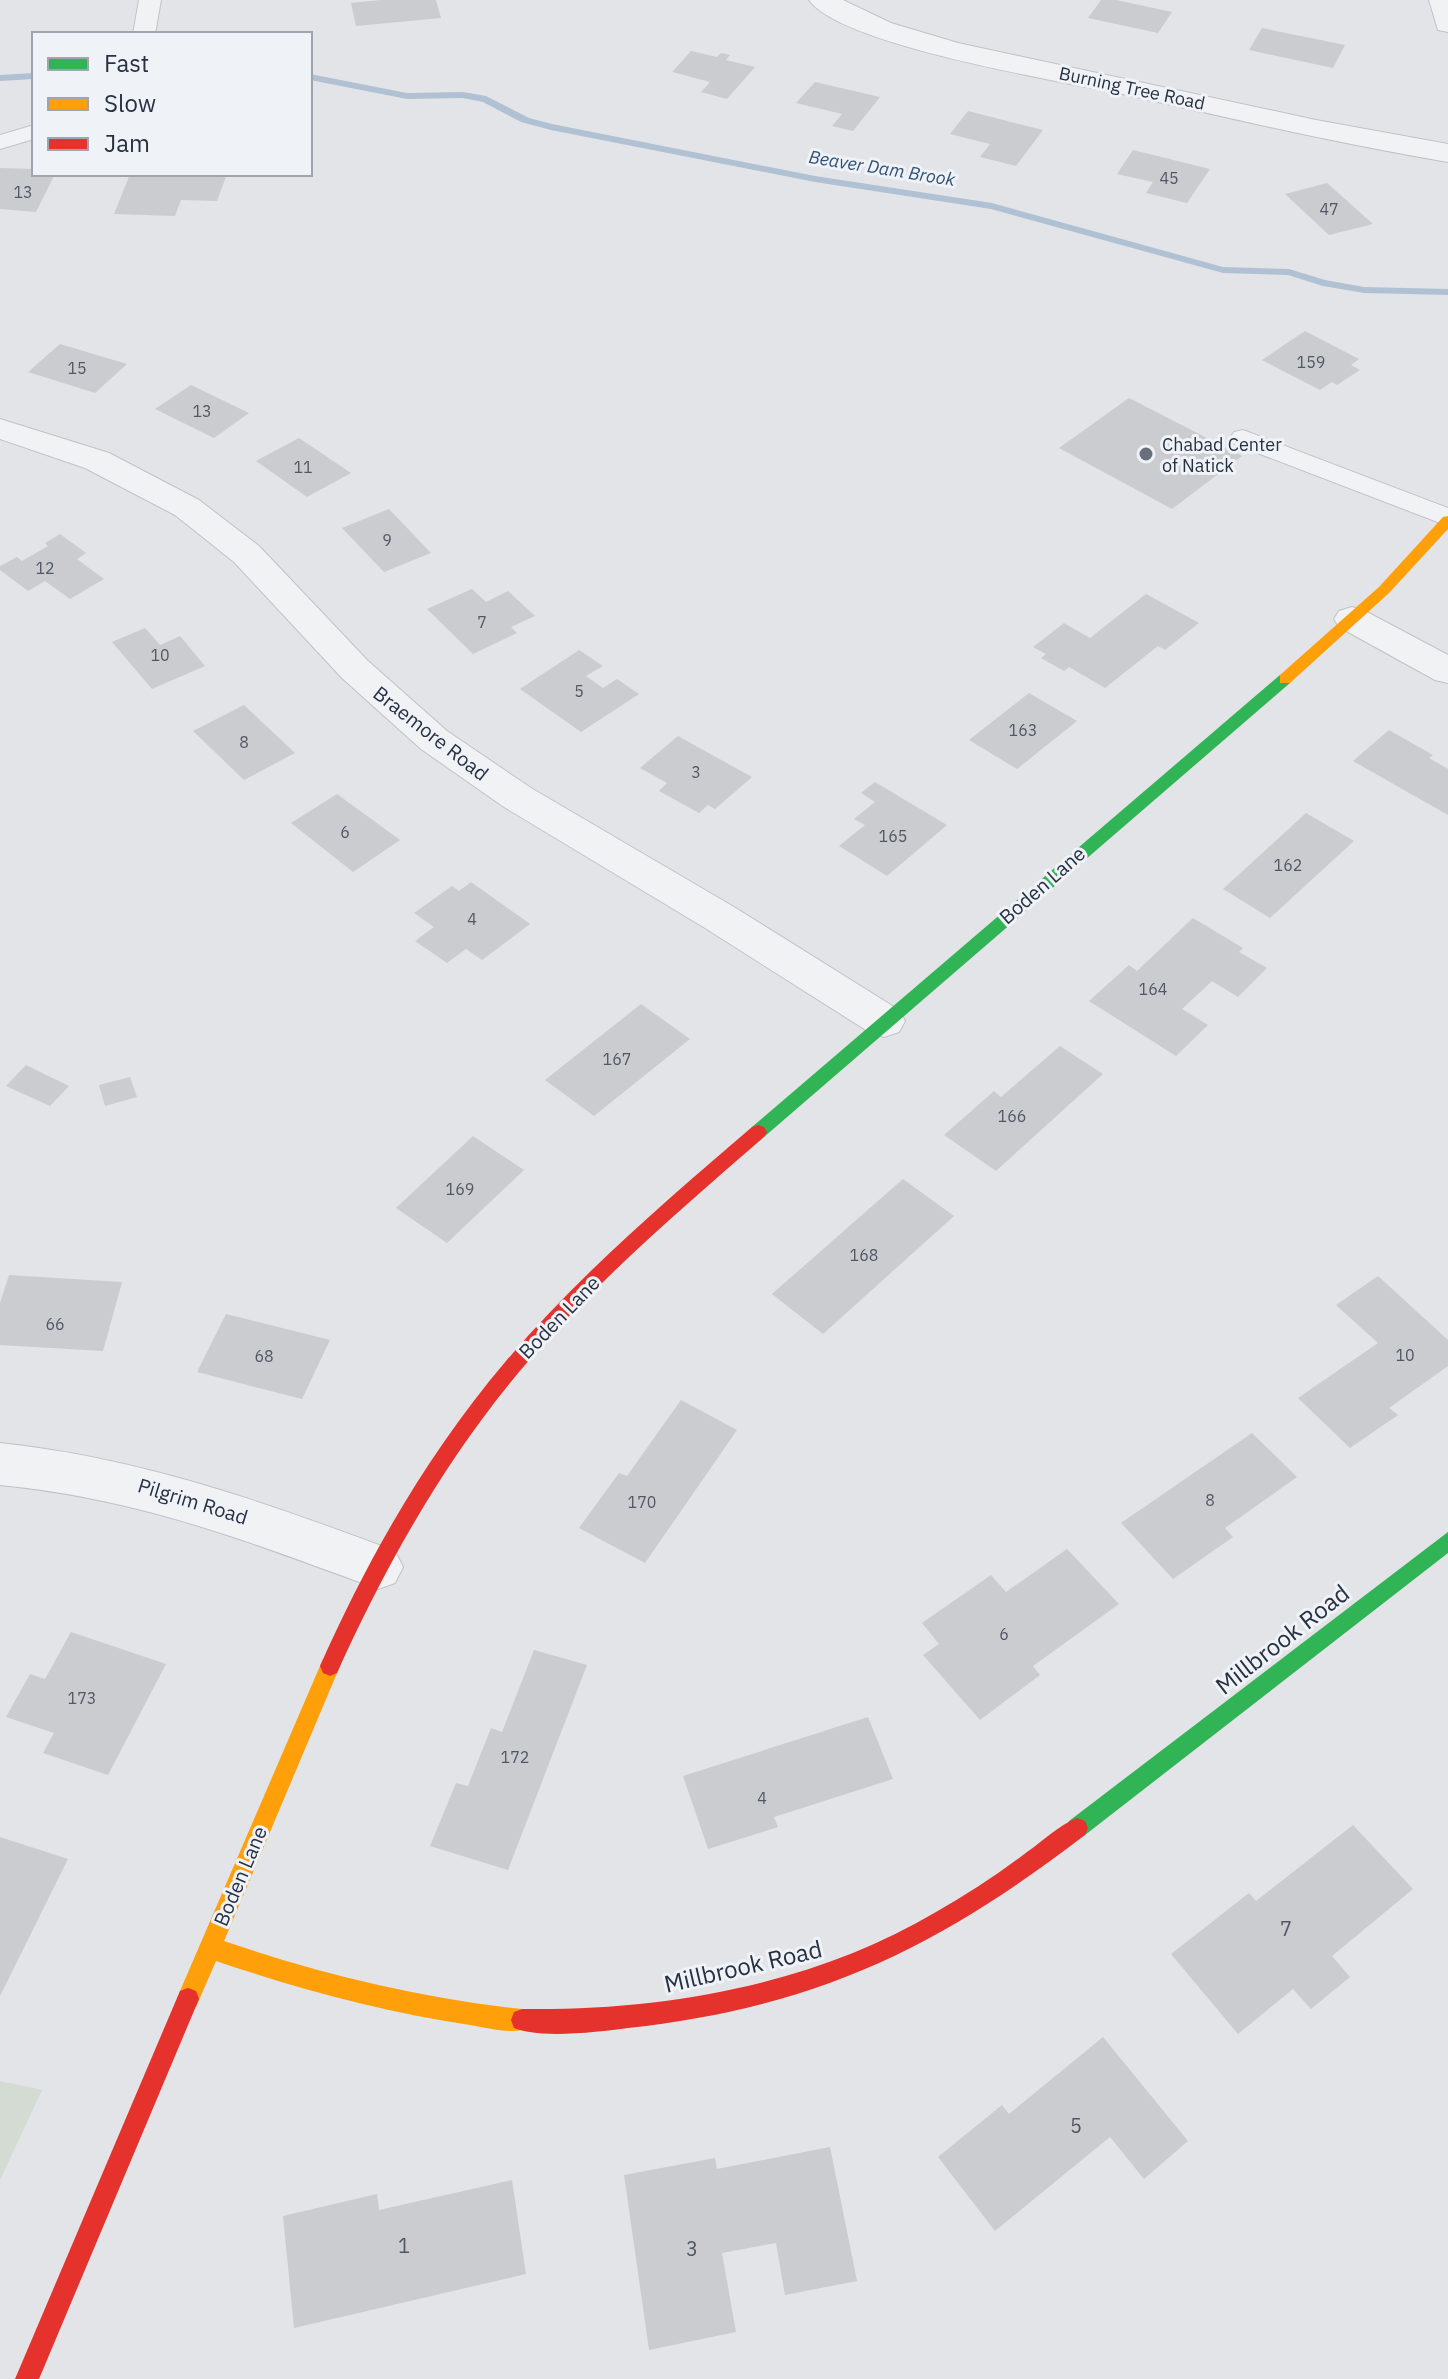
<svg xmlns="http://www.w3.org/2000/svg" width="1448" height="2379" font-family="'IBM Plex Sans',sans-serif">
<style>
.green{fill:#d3dbd2}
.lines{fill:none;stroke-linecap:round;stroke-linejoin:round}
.stream{fill:#b0c1d3;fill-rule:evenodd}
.building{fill:#cacccf}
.lane-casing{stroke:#c0c2c5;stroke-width:2}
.street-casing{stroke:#c0c2c5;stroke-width:2}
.lane{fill:#f1f2f4;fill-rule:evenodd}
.street{fill:#f1f2f4;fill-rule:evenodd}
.fast{fill:#30b455;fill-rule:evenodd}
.slow{fill:#ff9f0a;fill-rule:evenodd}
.jam{fill:#e5322d;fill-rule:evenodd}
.poi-dot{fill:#69707b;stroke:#eff2f7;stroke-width:3}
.labels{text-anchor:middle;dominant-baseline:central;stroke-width:6;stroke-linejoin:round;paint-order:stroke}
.number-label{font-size:16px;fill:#515865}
.far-street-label{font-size:18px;fill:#283141;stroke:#eff2f7}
.far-water-label{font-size:18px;font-style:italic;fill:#315176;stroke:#eff2f7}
.far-poi-label{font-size:18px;fill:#283141;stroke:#eff2f7;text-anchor:start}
.street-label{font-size:20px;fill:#283141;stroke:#eff2f7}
.near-number-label{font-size:20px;fill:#515865}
.near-street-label{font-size:24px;fill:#283141;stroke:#eff2f7}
</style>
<rect width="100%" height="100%" fill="#e2e4e7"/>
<!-- green -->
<path class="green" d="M0,2081L42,2090L0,2180Z"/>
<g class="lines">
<!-- stream -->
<g class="stream">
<path d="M34,73V79L0,81V75Z"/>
<path d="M310,74L407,93L463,92L486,96L529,118L552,124L815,176L992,203L1223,267L1289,269L1325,280L1364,287L1448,289V295L1364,293L1323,286L1288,275L1223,273L991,209L815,182L551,130L521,122L483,102L463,98L407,99L310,80Z"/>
</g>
</g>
<!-- building -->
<g class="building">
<path d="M380,0H436L441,18L356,26L351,3Z"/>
<path d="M1101,0H1116L1172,12L1158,33L1088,18Z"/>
<path d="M1262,28L1345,45L1333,68L1249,50Z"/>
<path d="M691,51L717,57L721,53L730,55L726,60L755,67L727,99L701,92L710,82L672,72Z"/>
<path d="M815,82L880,97L853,131L832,126L842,114L796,103Z"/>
<path d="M968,111L1043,130L1016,166L980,157L990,144L950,134Z"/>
<path d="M1133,150L1210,169L1187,203L1146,193L1153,182L1117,174Z"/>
<path d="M0,168L34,169V174H55L36,212L0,209Z"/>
<path d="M130,174H227L217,201L181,200L175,216L114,214Z"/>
<path d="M1327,183L1373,224L1329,235L1285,194Z"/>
<path d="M1305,331L1359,359L1351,365L1360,370L1337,385L1332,382L1320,390L1262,360Z"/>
<path d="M60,344L127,364L95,393L28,372Z"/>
<path d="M191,385L249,413L214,438L155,409Z"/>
<path d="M1129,398L1242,456L1172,509L1059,448Z"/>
<path d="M299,438L351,473L307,497L256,461Z"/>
<path d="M389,509L431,553L384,572L342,528Z"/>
<path d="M60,534L86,553L77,559L104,579L70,599L45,581L28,591L0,570V566L17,557L22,561L48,546L45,543Z"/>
<path d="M472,589L486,602L508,591L535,616L511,627L517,633L473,654L427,609Z"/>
<path d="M1146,594L1199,623L1165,650L1158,646L1105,688L1069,667L1064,671L1041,658L1046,654L1033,647L1064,623L1090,638Z"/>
<path d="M145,628L160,645L180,636L205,666L152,689L112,642Z"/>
<path d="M579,650L603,666L586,676L603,688L617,679L639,694L581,732L520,689Z"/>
<path d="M1029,693L1077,721L1017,769L969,740Z"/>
<path d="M244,705L295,753L244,780L193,731Z"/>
<path d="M1389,730L1433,755L1429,758L1448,769V815L1353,761Z"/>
<path d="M678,736L752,777L715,809L708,805L699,813L659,791L667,783L640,768Z"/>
<path d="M875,782L947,825L887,876L839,846L865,825L854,819L875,802L861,793Z"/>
<path d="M337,794L400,840L353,872L291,823Z"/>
<path d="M1306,813L1354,841L1270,918L1223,889Z"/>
<path d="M471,882L530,924L482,960L466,949L447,963L415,941L434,927L414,913L452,886L459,891Z"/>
<path d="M1193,918L1243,948L1239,952L1267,968L1238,997L1212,981L1182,1009L1208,1025L1176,1056L1089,1001L1129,965L1137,971Z"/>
<path d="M641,1004L690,1039L594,1116L545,1080Z"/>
<path d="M1060,1046L1103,1074L996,1171L944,1135L994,1091L1001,1097Z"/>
<path d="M26,1065L69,1086L50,1106L6,1086Z"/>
<path d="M130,1077L137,1097L105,1106L99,1085Z"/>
<path d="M473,1136L524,1170L447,1243L396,1208Z"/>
<path d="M903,1179L954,1216L823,1334L772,1294Z"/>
<path d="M9,1275L122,1282L103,1351L0,1345V1303Z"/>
<path d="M1378,1276L1448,1340V1366L1389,1408L1398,1415L1350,1448L1298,1398L1378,1343L1336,1305Z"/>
<path d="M226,1314L330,1340L302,1399L197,1372Z"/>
<path d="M681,1400L737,1430L645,1563L579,1528L619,1473L627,1476Z"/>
<path d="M1252,1433L1297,1477L1225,1528L1233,1537L1173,1579L1121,1523Z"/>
<path d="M1067,1549L1119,1604L1033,1666L1040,1675L980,1720L923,1655L939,1644L922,1623L991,1575L1006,1592Z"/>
<path d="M71,1632L166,1664L108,1775L43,1753L54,1733L6,1717L30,1674L45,1679Z"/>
<path d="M534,1650L587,1665L508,1870L430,1846L456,1783L468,1786L491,1728L502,1732Z"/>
<path d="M868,1717L893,1779L774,1817L778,1827L708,1849L683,1776Z"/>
<path d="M1353,1825L1413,1889L1332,1956L1350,1977L1311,2009L1293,1989L1238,2034L1171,1954L1249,1893L1256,1901Z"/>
<path d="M0,1837L68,1859L0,1996Z"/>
<path d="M1103,2037L1188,2141L1144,2179L1110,2137L995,2231L938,2157L1002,2105L1009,2114Z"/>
<path d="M830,2147L857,2281L785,2295L776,2243L722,2253L736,2332L649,2350L624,2175L715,2158L717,2169Z"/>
<path d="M512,2180L526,2274L294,2328L283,2216L377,2194L379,2210Z"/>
</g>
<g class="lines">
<!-- lane casing -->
<g class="lane-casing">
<g id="lane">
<path d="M139,0H161L155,34H133Z"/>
<path d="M34,125V139L0,149V135Z"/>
<path d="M1243,430L1448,508V526L1234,444L1230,438L1234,432Z"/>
</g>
</g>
<!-- street casing -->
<g class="street-casing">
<g id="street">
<path d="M809,0H843L891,23L958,43L1316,120L1448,144V162C1340,144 1234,119 1127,95C1066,82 841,46 809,0Z"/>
<path d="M1429,0H1448V32L1438,30Z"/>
<path d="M0,419L109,453L199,500L259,546L368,661L447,731L531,788L734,907L899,1010L905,1021L899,1032L884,1037L869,1032L705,928L504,807L421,749L342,678L234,562L175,515L85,468L0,439Z"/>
<path d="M1352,607L1365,611L1448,655V683L1435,680L1339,627L1334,619L1339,611Z"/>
<path d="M0,1443C141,1458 264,1502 395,1551L403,1567L395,1583L378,1589C247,1541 141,1499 0,1485Z"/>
</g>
</g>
<!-- lane -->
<use href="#lane" class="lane"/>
<!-- street -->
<use href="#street" class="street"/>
<!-- fast -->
<g class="fast">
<path d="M1285,674L1290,675V683L764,1137H752L749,1132L752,1127L1280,675Z"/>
<path d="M1448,1532V1553L1085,1835L1077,1838L1069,1835L1066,1828L1069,1821Z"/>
</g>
<!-- slow -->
<g class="slow">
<path d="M1448,516V529L1389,593L1290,683H1280V675L1379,587L1443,517Z"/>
<path d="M330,1656L337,1659L340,1666L224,1941C321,1974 420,1998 522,2009L530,2012L533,2020L530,2028C513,2035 488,2028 470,2025C383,2012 299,1989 216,1961L196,2007L188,2010L180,2007L177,1999L180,1991L320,1666L323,1659Z"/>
</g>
<!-- jam -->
<g class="jam">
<path d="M758,1125L764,1127L767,1132L764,1137C679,1211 592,1285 519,1372C443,1463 386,1565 337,1673L330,1676L323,1673L320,1666C369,1556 428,1453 506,1361C579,1275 666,1201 752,1127Z"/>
<path d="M1077,1818L1085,1821L1088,1828L1085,1835C936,1949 816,2007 628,2028C598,2032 541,2039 514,2028L511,2020L514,2012L522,2009C664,2011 813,1985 936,1912C968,1894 998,1874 1027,1852C1043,1841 1059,1825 1077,1818Z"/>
<path d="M188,1988L196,1991L199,1999L39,2379H15L180,1991Z"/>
</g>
</g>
<!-- markers -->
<circle class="poi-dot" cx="1146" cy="454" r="8"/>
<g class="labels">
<!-- number labels -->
<g class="number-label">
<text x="1169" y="178">45</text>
<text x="23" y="192">13</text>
<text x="1329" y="209">47</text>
<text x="1311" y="362">159</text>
<text x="77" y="368">15</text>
<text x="202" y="411">13</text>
<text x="303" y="467">11</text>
<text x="387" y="540">9</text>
<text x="45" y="568">12</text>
<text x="482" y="622">7</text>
<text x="160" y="655">10</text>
<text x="579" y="691">5</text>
<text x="1023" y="730">163</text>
<text x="244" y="742">8</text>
<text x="696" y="772">3</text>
<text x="345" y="832">6</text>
<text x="893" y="836">165</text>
<text x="1288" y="865">162</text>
<text x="472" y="919">4</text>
<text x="1153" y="989">164</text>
<text x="617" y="1059">167</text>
<text x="1012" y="1116">166</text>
<text x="460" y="1189">169</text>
<text x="864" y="1255">168</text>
<text x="55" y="1324">66</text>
<text x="1405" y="1355">10</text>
<text x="264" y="1356">68</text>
<text x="1210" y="1500">8</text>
<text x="642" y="1502">170</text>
<text x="1004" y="1634">6</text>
<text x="82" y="1698">173</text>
<text x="515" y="1757">172</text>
<text x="762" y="1798">4</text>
</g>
<!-- far-street labels -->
<g class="far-street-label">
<text transform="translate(1132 88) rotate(12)">Burning Tree Road</text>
</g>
<!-- far-water labels -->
<g class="far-water-label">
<text transform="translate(882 168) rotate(9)">Beaver Dam Brook</text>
</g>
<!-- far-poi labels -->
<g class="far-poi-label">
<text x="1162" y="444">Chabad Center<tspan x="1162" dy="21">of Natick</tspan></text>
</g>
<!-- street labels -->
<g class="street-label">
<text transform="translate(431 733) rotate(38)">Braemore Road</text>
<text transform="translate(1042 885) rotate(-41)">Boden Lane</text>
<text transform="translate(559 1317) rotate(-46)">Boden Lane</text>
<text transform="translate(193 1501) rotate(17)">Pilgrim Road</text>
<text transform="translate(240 1876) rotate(-67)">Boden Lane</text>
</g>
<!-- near-number labels -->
<g class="near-number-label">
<text x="1286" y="1928">7</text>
<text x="1076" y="2125">5</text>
<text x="404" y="2245">1</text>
<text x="692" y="2248">3</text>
</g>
<!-- near-street labels -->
<g class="near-street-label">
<text transform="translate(1282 1639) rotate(-38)">Millbrook Road</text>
<text transform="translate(743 1966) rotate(-13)">Millbrook Road</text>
</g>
</g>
<!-- legend -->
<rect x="32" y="32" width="280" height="144" fill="#eff2f7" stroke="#9fa5ae" stroke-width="2"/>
<rect x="48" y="58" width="40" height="12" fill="#30b455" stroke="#9fa5ae" stroke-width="2"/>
<text x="104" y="72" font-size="24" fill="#283141">Fast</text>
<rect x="48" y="98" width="40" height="12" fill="#ff9f0a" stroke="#9fa5ae" stroke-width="2"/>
<text x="104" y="112" font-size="24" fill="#283141">Slow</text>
<rect x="48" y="138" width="40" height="12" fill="#e5322d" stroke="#9fa5ae" stroke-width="2"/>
<text x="104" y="152" font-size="24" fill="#283141">Jam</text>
</svg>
